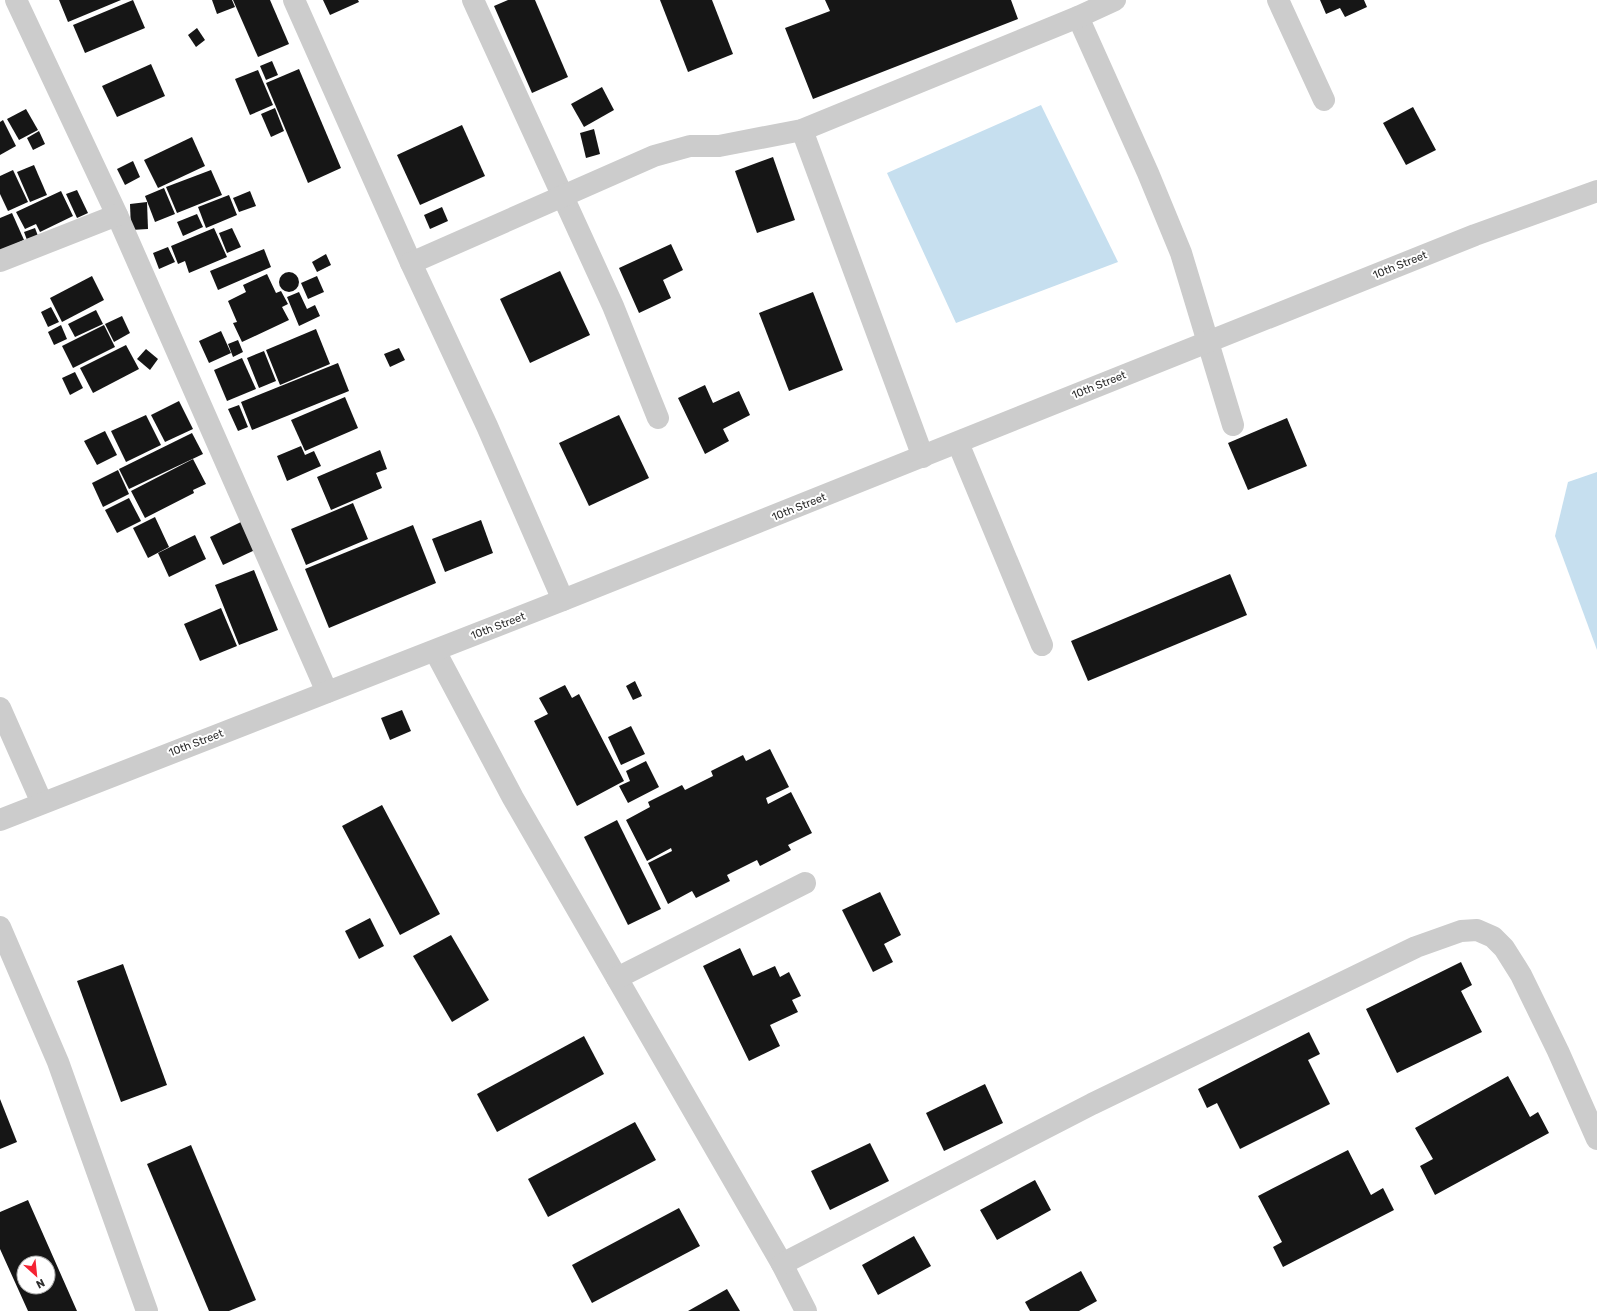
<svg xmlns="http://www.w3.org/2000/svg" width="1597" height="1311" font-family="Rubik,sans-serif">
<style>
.water{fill:#c6dfef}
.building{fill:#161616;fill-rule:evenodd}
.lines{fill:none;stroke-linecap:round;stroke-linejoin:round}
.street{stroke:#ccc;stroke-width:22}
.labels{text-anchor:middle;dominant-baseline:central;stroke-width:4;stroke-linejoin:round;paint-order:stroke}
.street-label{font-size:11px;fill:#2f2f2f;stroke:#fff}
</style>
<rect width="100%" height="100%" fill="#fff"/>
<!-- water -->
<g class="water">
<path d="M1041,105L1118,262L956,323L887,173Z"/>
<path d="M1597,472V650L1555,536L1568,482Z"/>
</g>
<!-- building -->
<g class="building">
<path d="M59,0H121L68,22Z"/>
<path d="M133,0L145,28L85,53L73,25Z"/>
<path d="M212,0H232L235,7L217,14Z"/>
<path d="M233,0H270L289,44L258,57Z"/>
<path d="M323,0H358L359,2L330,15Z"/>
<path d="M508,0H535L568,77L532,93L494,6Z"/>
<path d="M660,0H712L733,54L688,72Z"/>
<path d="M825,0H1011L1018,19L813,99L785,28L830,11Z"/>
<path d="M1320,0H1364L1367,7L1345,17L1340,8L1326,14Z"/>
<path d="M197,28L205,40L196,47L188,35Z"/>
<path d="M272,61L278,75L266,80L260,66Z"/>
<path d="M151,64L165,96L117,117L102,86Z"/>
<path d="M299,69L341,168L308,183L266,83Z"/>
<path d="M258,70L273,105L250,115L235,79Z"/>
<path d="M602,87L614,110L584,127L571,104Z"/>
<path d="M1413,107L1436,150L1406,165L1383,123Z"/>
<path d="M275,108L284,131L271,137L261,114Z"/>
<path d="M26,109L38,130L19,140L7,119Z"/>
<path d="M3,120L16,146L0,155V122Z"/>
<path d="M462,125L485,176L420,205L397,155Z"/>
<path d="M594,129L600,154L586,158L580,133Z"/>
<path d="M39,131L45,144L33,150L27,138Z"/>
<path d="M192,137L205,166L158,188L144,160Z"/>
<path d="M773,157L795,220L757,233L735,171Z"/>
<path d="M133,161L140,177L125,185L117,169Z"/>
<path d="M34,165L47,195L30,202L17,172Z"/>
<path d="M13,170L28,202L8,211L0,194V176Z"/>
<path d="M211,170L222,195L177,213L166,187Z"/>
<path d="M164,188L175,214L155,222L145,196Z"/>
<path d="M77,190L88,213L77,218L66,194Z"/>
<path d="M61,191L73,216L40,232L36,224L25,229L16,212Z"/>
<path d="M250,191L256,206L239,212L233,198Z"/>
<path d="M229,195L237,215L206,228L198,207Z"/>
<path d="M147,202L148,229L131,230L130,204Z"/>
<path d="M442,207L448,221L430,229L424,215Z"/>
<path d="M12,213L24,240L0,251V218Z"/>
<path d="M197,214L203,227L183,236L177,222Z"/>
<path d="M35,228L38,236L27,240L24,232Z"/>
<path d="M214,228L227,257L189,273L185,261L178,264L171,246Z"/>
<path d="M232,228L241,247L227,253L219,233Z"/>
<path d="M671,244L683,270L663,280L671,298L639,313L619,268Z"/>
<path d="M168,247L175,262L159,269L153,253Z"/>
<path d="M264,249L271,267L218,290L210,271Z"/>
<path d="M326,254L331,265L317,272L312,262Z"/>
<path d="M560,271L590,335L530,363L500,299Z"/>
<circle cx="289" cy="282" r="10"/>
<path d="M267,274L276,293L281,291L288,304L282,307L289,320L242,342L233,323L237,322L228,301L246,292L243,285Z"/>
<path d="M92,276L104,300L62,322L50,298Z"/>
<path d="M317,276L324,292L308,299L301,283Z"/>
<path d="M299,292L307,309L315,305L320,316L299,326L287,297Z"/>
<path d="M813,292L843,370L789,391L759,313Z"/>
<path d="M51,307L59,322L48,327L41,312Z"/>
<path d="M96,310L103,324L75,337L68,324Z"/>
<path d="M122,316L130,333L114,342L105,324Z"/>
<path d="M61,325L67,339L54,345L48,332Z"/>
<path d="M104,325L115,347L73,368L62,346Z"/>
<path d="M316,329L330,364L280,385L266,350Z"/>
<path d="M221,331L231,353L209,363L199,341Z"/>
<path d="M238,340L243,352L233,357L228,344Z"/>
<path d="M126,345L139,369L93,393L80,368Z"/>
<path d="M399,348L405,360L390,367L384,354Z"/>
<path d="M146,349L158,359L150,370L137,359Z"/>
<path d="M264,351L276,381L259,388L247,358Z"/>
<path d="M242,358L256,389L227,401L214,370Z"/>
<path d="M338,363L349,391L252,430L241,402Z"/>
<path d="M75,372L83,388L70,395L62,378Z"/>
<path d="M705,385L713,403L739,391L750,415L723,429L729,441L705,454L678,398Z"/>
<path d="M345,397L358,428L305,451L291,420Z"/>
<path d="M179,401L193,429L165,442L151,415Z"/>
<path d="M239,405L248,427L238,431L228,409Z"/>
<path d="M146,415L161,445L126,462L111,431Z"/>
<path d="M619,415L649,478L589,506L559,443Z"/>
<path d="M1287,418L1307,466L1248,490L1228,443Z"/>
<path d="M105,431L117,455L97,465L84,441Z"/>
<path d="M192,433L203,454L129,489L119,469Z"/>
<path d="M301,446L305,455L314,451L321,466L287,481L277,456Z"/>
<path d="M380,450L387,469L376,473L382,488L331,510L317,477Z"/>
<path d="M193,459L206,484L193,490L194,493L145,518L131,491Z"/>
<path d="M118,470L129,494L103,507L92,483Z"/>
<path d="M129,498L141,521L117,533L105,510Z"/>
<path d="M353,503L368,539L306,565L291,529Z"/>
<path d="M155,517L169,547L148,558L133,528Z"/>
<path d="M481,520L493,553L445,572L432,539Z"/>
<path d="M241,522L255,550L223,565L210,537Z"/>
<path d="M413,525L436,583L329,628L305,569Z"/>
<path d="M195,535L206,559L169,577L158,553Z"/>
<path d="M254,570L278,630L239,645L215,585Z"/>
<path d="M1230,574L1247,615L1088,681L1071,641Z"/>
<path d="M221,608L237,646L200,661L184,624Z"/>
<path d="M635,681L642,696L633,700L626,686Z"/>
<path d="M565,685L572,698L579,694L624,781L577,806L534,721L548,714L539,698Z"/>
<path d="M402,710L411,731L390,740L381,718Z"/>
<path d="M631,726L645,754L621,765L608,737Z"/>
<path d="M770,749L789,787L766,798L768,804L791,792L812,833L788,845L791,850L760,866L757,860L727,875L730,881L696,898L692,891L668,904L648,863L672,851L671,848L647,861L626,820L650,807L648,802L682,785L685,790L713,776L711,771L743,755L746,761Z"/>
<path d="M646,761L659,787L628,803L619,786L630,781L626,771Z"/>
<path d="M382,805L440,914L400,935L342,826Z"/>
<path d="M617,820L661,909L628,925L584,837Z"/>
<path d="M880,892L901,935L884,944L893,962L873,972L842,910Z"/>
<path d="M370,918L384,946L359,959L345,931Z"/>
<path d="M451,935L489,1000L452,1022L413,956Z"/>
<path d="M740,948L753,976L775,966L780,977L789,972L801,996L792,1000L798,1012L770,1025L780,1046L749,1061L703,966Z"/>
<path d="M1461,962L1472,985L1461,991L1482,1032L1397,1073L1366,1009Z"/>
<path d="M123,964L167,1085L121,1102L77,981Z"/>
<path d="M1309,1032L1320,1054L1308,1060L1330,1104L1240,1149L1217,1103L1207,1108L1198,1089Z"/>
<path d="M584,1036L604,1074L497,1132L477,1094Z"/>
<path d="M1508,1076L1530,1117L1538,1112L1549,1133L1435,1195L1420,1166L1433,1159L1415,1128Z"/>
<path d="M985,1084L1003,1123L944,1151L926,1113Z"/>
<path d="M0,1099L17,1142L0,1149Z"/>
<path d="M635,1122L656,1160L548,1217L528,1179Z"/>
<path d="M870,1143L889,1181L830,1210L811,1171Z"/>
<path d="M191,1145L256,1300L229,1311H209L147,1164Z"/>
<path d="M1348,1150L1371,1195L1383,1188L1394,1210L1283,1267L1273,1247L1282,1242L1258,1196Z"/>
<path d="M1035,1180L1051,1210L997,1240L980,1210Z"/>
<path d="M28,1200L77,1311H28L0,1249V1212ZM24,1263H48V1287H24Z"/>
<path d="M679,1208L700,1246L592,1303L572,1265Z"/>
<path d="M914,1236L931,1266L878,1295L862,1265Z"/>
<path d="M1081,1271L1097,1301L1079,1311H1030L1025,1302Z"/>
<path d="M727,1289L740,1311H688Z"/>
</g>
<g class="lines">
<!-- street -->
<g class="street">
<path d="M16,0L117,215L327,692"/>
<path d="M294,0L411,263L487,426L563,600"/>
<path d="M473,0L613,306L658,418"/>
<path d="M1278,0L1324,100"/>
<path d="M1078,17L1148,173L1181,253L1233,425"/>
<path d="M802,130L923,457"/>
<path d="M0,261L117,215"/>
<path d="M411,263L654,156L690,146H719L802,130L1078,17L1115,0"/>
<path d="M958,443L1042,645"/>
<path d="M435,651L513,798L782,1264L806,1311"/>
<path d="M0,708L42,803"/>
<path d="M0,820L563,600L1475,235L1597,191"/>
<path d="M0,927L58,1062L147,1311"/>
<path d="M617,978L805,883"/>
<path d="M782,1264L1092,1104L1416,947L1461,931L1477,930L1493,937L1504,948L1521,975L1558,1051L1597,1139"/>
</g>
</g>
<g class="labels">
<!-- street labels -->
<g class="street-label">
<text transform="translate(1400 265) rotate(-22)">10th Street</text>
<text transform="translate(1099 385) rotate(-22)">10th Street</text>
<text transform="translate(799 507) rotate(-22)">10th Street</text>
<text transform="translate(498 626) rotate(-21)">10th Street</text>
<text transform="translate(196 743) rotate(-21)">10th Street</text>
</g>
</g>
<!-- north arrow -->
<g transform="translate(36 1275) rotate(153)"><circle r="19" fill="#ffffff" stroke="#acacac"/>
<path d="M0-3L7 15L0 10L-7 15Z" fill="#f52232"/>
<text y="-6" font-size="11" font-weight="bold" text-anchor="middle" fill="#2f2f2f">N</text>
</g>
</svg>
